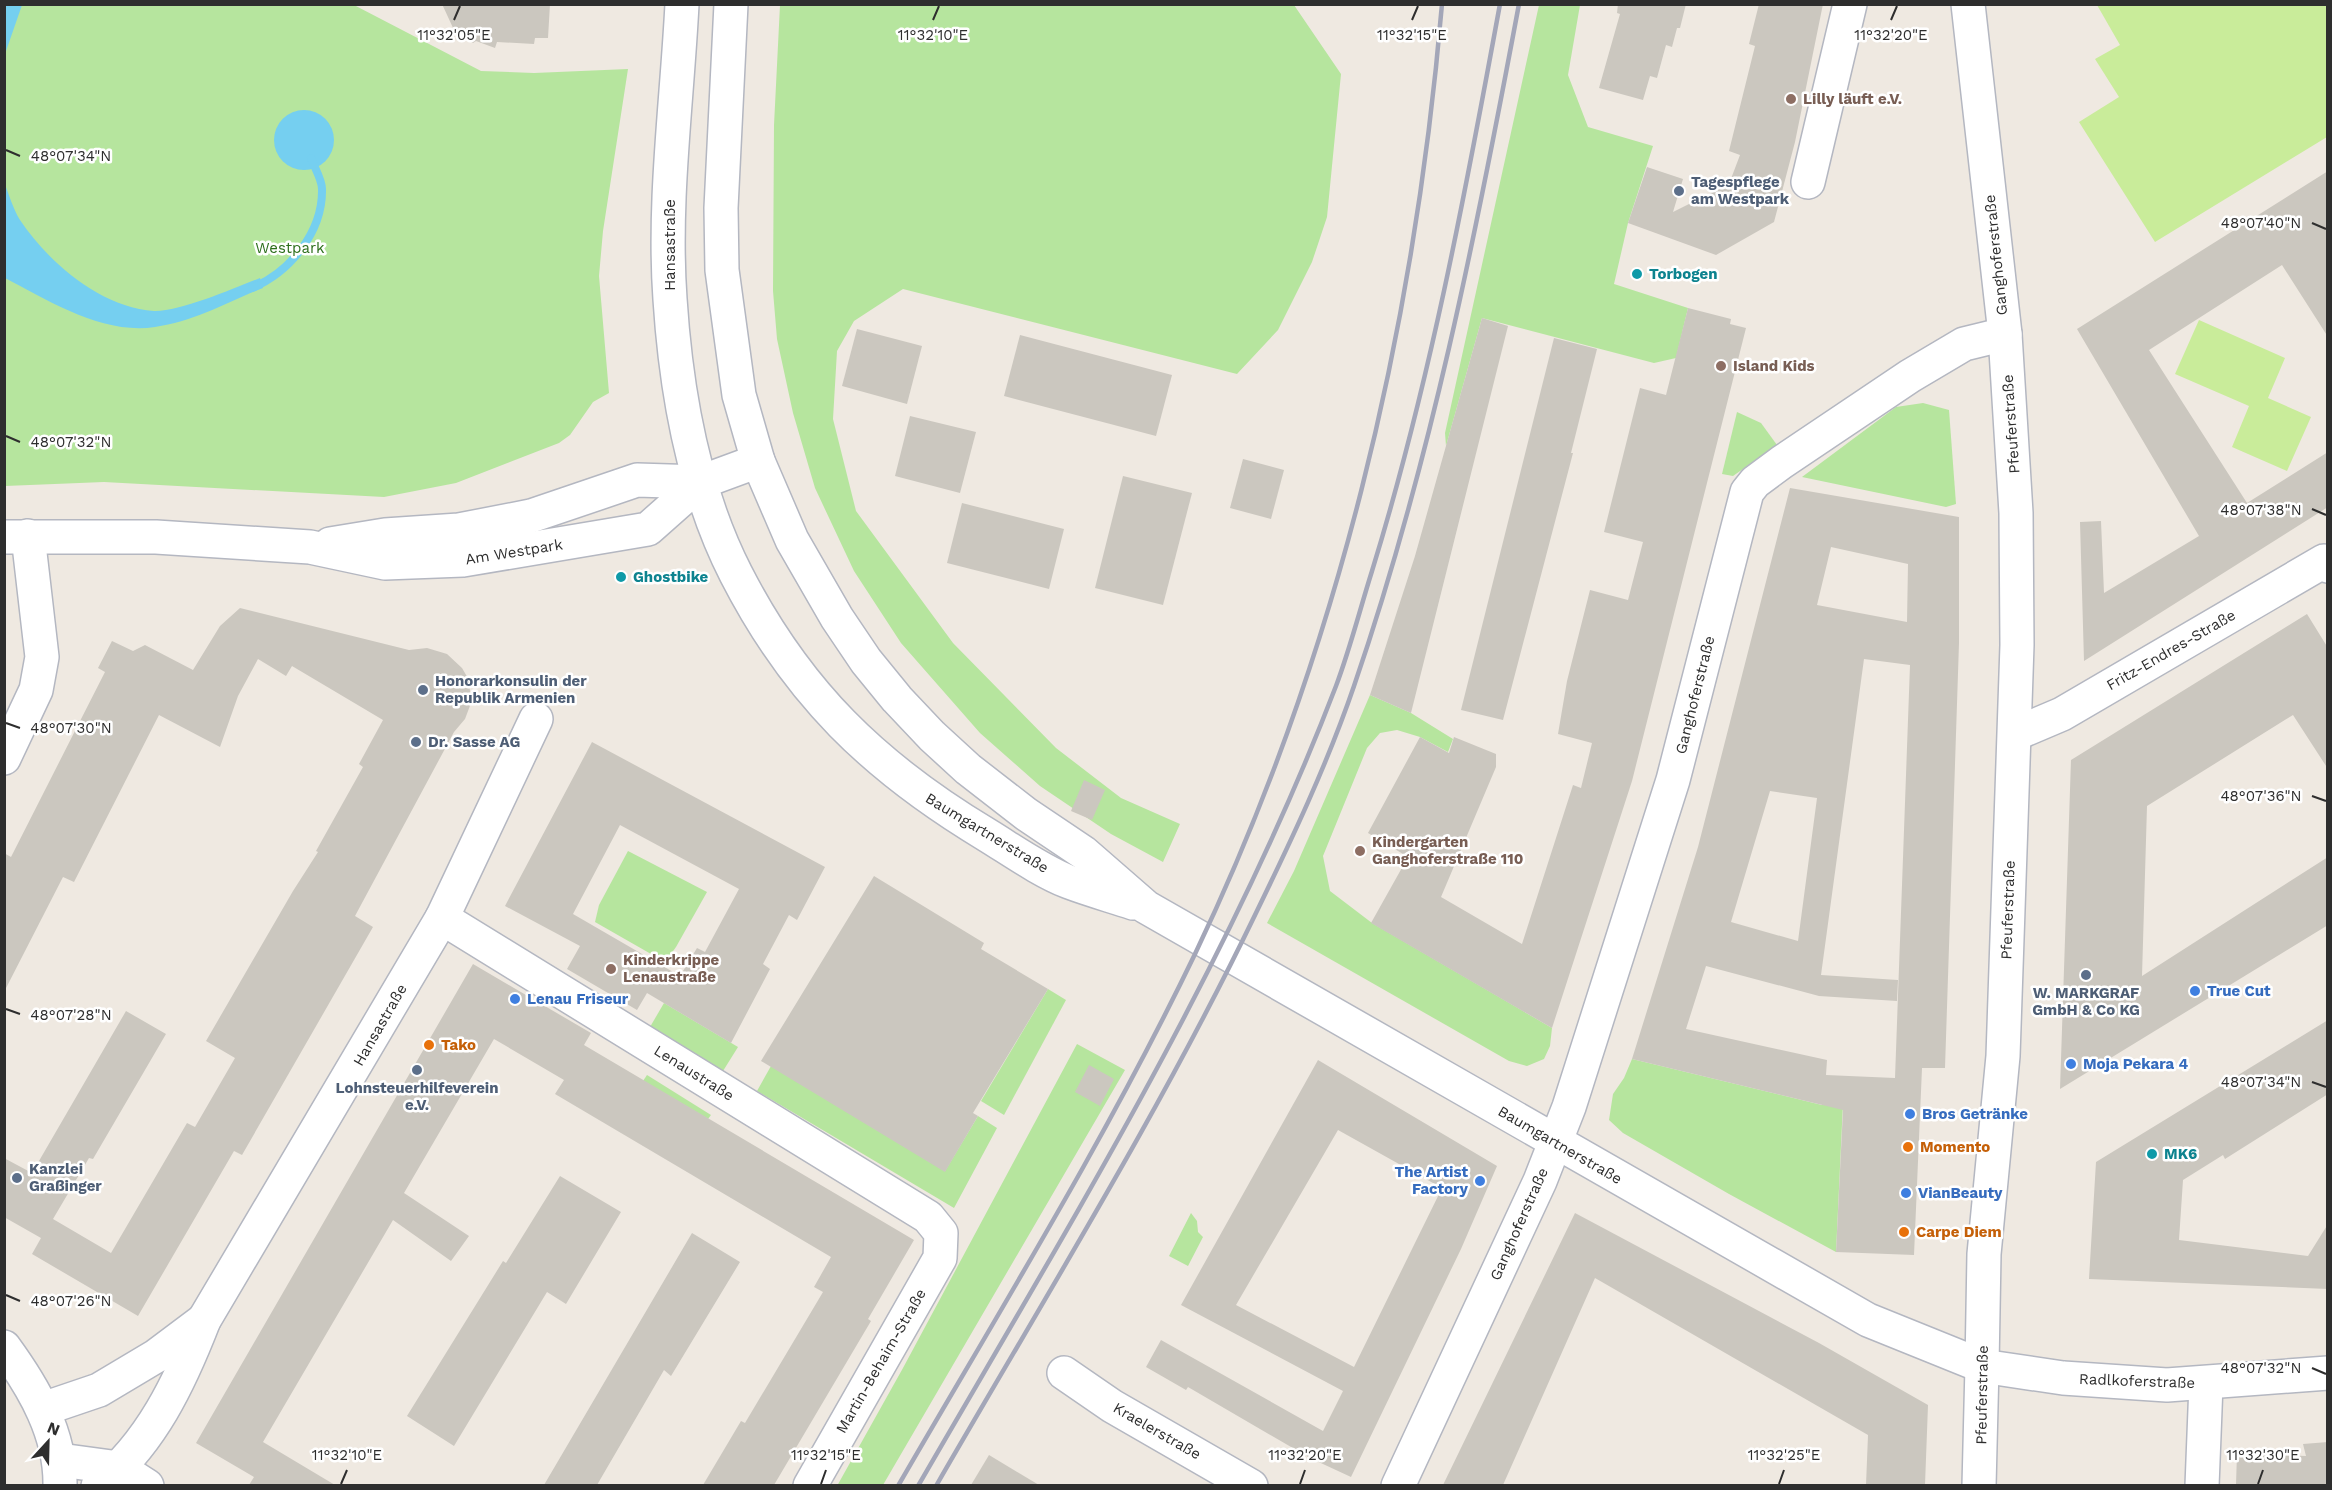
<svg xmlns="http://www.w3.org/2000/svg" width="2332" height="1490" font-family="'Work Sans',sans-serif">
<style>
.green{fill:#b6e59e}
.pitch{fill:#c9ec9a}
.water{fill:#75cff0}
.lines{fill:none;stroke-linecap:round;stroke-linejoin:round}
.stream{stroke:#75cff0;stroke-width:8}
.building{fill:#cbc7bf;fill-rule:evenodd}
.minor-casing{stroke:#b4b7c1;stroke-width:36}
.tertiary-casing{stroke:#b4b7c1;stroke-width:36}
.secondary-casing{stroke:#b4b7c1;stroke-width:36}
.minor{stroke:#fff;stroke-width:33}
.tertiary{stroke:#fff;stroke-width:33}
.secondary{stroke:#fff;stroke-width:33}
.rail{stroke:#a3a6b8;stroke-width:4.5}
.ticks{fill:none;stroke:#2e2e2e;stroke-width:2}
.education-dot{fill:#8d6e63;stroke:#fff;stroke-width:2}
.service-dot{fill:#5c6f8a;stroke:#fff;stroke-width:2}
.culture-dot{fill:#0f9aa8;stroke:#fff;stroke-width:2}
.shop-dot{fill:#3f7fe0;stroke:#fff;stroke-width:2}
.food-dot{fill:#e8710a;stroke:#fff;stroke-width:2}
.labels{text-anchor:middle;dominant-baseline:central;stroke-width:5;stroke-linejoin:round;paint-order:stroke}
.education-label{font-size:15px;font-weight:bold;fill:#785e54;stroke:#fff;text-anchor:start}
.service-label{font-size:15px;font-weight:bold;fill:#4e5e75;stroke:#fff;text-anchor:start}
.street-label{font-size:15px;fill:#2e2e2e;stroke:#fff}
.park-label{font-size:15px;fill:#2c6e1b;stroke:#fff}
.culture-label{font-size:15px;font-weight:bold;fill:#0d838f;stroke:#fff;text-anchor:start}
.shop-label{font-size:15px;font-weight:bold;fill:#366cbe;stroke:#fff;text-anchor:start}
.food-label{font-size:15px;font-weight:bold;fill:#c56008;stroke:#fff;text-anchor:start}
.ticks-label{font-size:15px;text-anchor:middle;fill:#2e2e2e;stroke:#fff;stroke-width:5;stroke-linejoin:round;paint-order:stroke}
</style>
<rect width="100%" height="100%" fill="#efe9e1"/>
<!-- green -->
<g class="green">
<path d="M4,5H354L481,71L534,73L628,69L603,231L599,276L609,393L593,402L570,435L559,443L456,483L384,497L104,482L5,486Z"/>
<path d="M780,5H1294L1341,74L1327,217L1312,262L1278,330L1237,374L903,289L854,321L837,351L833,419L856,511L953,643L1056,748L1121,798L1180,824L1163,862L1111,834L1040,786L980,733L901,643L854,571L815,488L793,413L777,339L773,291L774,125Z"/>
<path d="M1539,5H1580L1568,75L1588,127L1653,146L1628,223L1614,284L1688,308L1676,358L1654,363L1482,318L1446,446L1445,433Z"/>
<path d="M1923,403L1949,410L1956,504L1946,507L1802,477L1896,407Z"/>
<path d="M1737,412L1761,423L1777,445L1733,476L1722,474Z"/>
<path d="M1370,695L1411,713L1453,739L1448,752L1420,737L1397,730L1380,733L1367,748L1323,856L1330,891L1372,923L1552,1028L1550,1046L1544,1059L1527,1066L1509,1061L1267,923L1294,871Z"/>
<path d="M628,851L707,892L676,947L665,962L595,922L599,905Z"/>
<path d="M1048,989L1066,1000L1004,1115L981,1101Z"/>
<path d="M664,1003L738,1047L723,1071L650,1027Z"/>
<path d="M1077,1044L1125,1070L883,1485L837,1486L903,1368Z"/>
<path d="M1632,1059L1822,1105L1823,1102L1843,1103L1836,1252L1729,1194L1623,1133L1609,1120L1613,1094L1624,1078Z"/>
<path d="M771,1066L945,1171L978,1116L997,1128L954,1208L757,1091Z"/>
<path d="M647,1075L711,1115L708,1119L643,1081Z"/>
<path d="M1191,1213L1197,1221L1198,1232L1203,1237L1188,1266L1169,1256Z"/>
</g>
<!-- pitch -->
<g class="pitch">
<path d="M2097,5H2327V137L2155,242L2079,122L2119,97L2095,59L2120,45Z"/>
<path d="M2199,320L2285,358L2268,398L2311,417L2287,471L2232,447L2249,406L2175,374Z"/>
</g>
<!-- water -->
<g class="water">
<path d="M5,4L22,5L5,54L4,5Z"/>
<circle cx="304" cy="140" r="30"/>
<path d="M4,182C9,194 13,209 20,220C49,263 100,307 154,311C179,312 235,288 260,278L263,288C228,302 193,322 155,327C103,335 49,301 5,278Z"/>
</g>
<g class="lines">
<!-- stream -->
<path class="stream" d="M252,288C290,272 323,232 322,189C322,179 314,167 311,158"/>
</g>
<!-- building -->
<g class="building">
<path d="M442,4H550L548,38H535L534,44L497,42L495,48L476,41L473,43L458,28L454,30Z"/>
<path d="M1618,4H1686L1680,28H1677L1672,47L1666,45L1657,78L1650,76L1643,100L1599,88L1620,14L1617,13Z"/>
<path d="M1759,4H1823L1795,142L1774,222L1716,255L1628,223L1647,167L1683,179L1673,212L1729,184L1740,155L1729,151L1755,46L1749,44Z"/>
<path d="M2328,171V337L2282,265L2149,350L2247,503L2328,452V507L2084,661L2080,522L2101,521L2104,593L2199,536L2077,329Z"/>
<path d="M1688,308L1731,319L1730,324L1746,328L1632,781L1552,1028L1371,923L1408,857L1368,833L1420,737L1449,753L1454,737L1496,754V767L1441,897L1522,944L1573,785L1581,788L1592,743L1558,734L1567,681L1590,590L1628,600L1643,542L1604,532L1640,388L1666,395Z"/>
<path d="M1482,318L1508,326L1411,713L1370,695L1415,556Z"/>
<path d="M857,329L922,346L907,404L842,386Z"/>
<path d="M1020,335L1172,375L1156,436L1004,396Z"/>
<path d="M1554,338L1597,349L1571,453H1573L1503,720L1461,710Z"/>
<path d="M910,416L976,432L960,493L895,476Z"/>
<path d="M1243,459L1284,470L1271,519L1230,508Z"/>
<path d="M1123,476L1192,493L1163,605L1095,588Z"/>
<path d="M1790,488L1959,517V643L1945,1068H1922L1914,1255L1836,1252L1843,1110L1632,1059L1698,847ZM1831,547L1908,564L1907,622L1817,605ZM1864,659L1910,665L1895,1078L1826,1075L1827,1060L1686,1029L1706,966L1819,996L1897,1001L1898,980L1821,975ZM1770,791L1817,798L1798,941L1731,922Z"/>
<path d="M962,503L1064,529L1049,589L947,563Z"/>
<path d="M240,608L409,650L427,648L447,654L462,668L469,680L471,703L465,719L454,732L355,916L373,927L242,1155L234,1151L138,1316L32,1254L41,1238L4,1217V1158L32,1173L126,1011L166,1034L93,1159L89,1158L53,1219L111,1253L187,1123L195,1127L235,1058L206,1041L293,891L318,852L316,851L363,767L359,764L383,720L292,666L286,676L258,659L238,696L220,747L159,715L74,882L63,877L4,992V853L11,857L78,725L105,672L98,668L112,641L133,651L145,645L193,670L220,626Z"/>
<path d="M2307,614L2328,648V769L2293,715L2147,806L2142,976L2328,857V925L2060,1089L2071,760Z"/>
<path d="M592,742L825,867L797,920L789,915L763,964L770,969L731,1043L647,993L637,1010L567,969L580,946L505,906ZM620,825L739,889L705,952L697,948L680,976L573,914Z"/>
<path d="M1084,780L1105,790L1092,820L1071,811Z"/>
<path d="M874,876L984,943L981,949L1048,989L973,1113L978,1116L945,1172L761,1061Z"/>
<path d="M473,964L591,1033L584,1045L914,1240L868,1319L871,1321L774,1485H703L741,1421L745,1423L823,1292L814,1287L831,1257L555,1094L564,1080L494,1039L404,1193L469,1236L451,1261L393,1220L263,1442L335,1485H249L254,1477L196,1443Z"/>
<path d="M2328,1020V1094L2225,1159L2223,1155L2183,1180L2179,1240L2308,1256L2328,1224V1289L2089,1279L2096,1162Z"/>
<path d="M1318,1060L1497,1166L1461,1249L1351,1477L1310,1458L1188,1387L1186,1390L1146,1367L1161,1340L1323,1431L1343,1391L1181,1305ZM1338,1130L1442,1188L1354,1367L1236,1305Z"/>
<path d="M1089,1065L1114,1079L1100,1106L1075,1092Z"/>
<path d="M560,1176L621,1212L566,1304L547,1292L454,1446L407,1416L503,1261L506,1263Z"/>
<path d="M1575,1213L1819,1343L1928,1405L1925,1485H1866L1868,1435L1595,1278L1503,1485H1443Z"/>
<path d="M692,1233L740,1262L671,1376L664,1370L597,1485H544Z"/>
<path d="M2328,1442V1485H2236L2237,1453L2306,1456L2303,1444Z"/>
<path d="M989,1455L1039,1485H971Z"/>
</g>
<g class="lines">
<!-- minor casing -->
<g class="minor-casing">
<g id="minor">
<path d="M1808,182L1850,4"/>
<path d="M2015,734L2062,714L2324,561L2328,566"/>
<path d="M4,758L36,690L42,657L28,536"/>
<path d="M442,918L928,1217L941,1233L940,1258L810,1486"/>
<path d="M1064,1373L1112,1406L1251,1486"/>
<path d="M43,1409L99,1390L156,1356L204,1320"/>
<path d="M60,1460L119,1468L147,1486"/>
<path d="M98,1486C151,1444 180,1382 204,1320L442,918L536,719"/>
<path d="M1398,1486L1540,1181L1569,1107L1673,780L1747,492L1755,482L1782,462L1910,376L1964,344L2005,334"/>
<path d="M2202,1486L2206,1384"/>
</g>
</g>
<!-- tertiary casing -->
<g class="tertiary-casing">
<g id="tertiary">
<path d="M1968,4L2005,334L2016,513L2017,645L2003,1056L1984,1254L1982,1366"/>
<path d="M4,537H156L310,547L385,563L463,560L648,529L701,482L758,461"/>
<path d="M330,544L385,535L459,530L531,516L637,480L701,482"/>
<path d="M4,1347C34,1388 61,1434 60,1486"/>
</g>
</g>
<!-- secondary casing -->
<g class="secondary-casing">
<g id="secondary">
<path d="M682,4C677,102 663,202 670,299C676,392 693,490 736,574C797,693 874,767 987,835C1013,851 1041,871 1069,882C1090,890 1112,896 1133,903"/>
<path d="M731,4L721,208L722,270L739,395L758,461L792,540L837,618L866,661L897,699L932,736L968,769L1026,814L1084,853L1146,907L1868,1320L1982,1366L2063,1378L2167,1385L2328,1373"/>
<path d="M1979,1486L1982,1366"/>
</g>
</g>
<!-- minor -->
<use href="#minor" class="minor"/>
<!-- tertiary -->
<use href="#tertiary" class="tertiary"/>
<!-- secondary -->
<use href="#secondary" class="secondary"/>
<!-- rail -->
<g class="rail">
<path d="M898,1486C1000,1310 1107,1137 1195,954C1337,657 1414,332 1442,4"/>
<path d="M918,1486C1069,1225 1228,968 1336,686C1350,649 1360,609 1372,571C1429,386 1465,195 1500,4"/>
<path d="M936,1486C1045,1297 1160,1112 1255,915C1291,841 1327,765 1354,686C1430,465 1476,234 1519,4"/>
</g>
</g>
<!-- ticks -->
<path class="ticks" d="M454,20L460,6M933,20L939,6M1412,20L1418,6M1891,20L1897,6M6,150L20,156M2312,223L2326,229M6,436L20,442M2312,509L2326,515M6,723L20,728M2312,796L2326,801M6,1009L20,1014M2312,1082L2326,1087M6,1295L20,1301M2312,1368L2326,1374M341,1484L347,1470M821,1484L826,1470M1300,1484L1305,1470M1779,1484L1784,1470M2258,1484L2263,1470"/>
<!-- markers -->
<g class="education-dot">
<circle cx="1791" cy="99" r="6"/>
<circle cx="1721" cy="366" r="6"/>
<circle cx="1360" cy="851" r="6"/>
<circle cx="611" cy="969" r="6"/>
</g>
<g class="service-dot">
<circle cx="1679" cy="191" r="6"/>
<circle cx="423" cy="690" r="6"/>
<circle cx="416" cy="742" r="6"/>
<circle cx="2086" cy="975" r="6"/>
<circle cx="417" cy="1070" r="6"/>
<circle cx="17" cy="1178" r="6"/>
</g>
<g class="culture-dot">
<circle cx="1637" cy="274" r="6"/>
<circle cx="621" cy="577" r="6"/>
<circle cx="2152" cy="1154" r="6"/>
</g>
<g class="shop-dot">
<circle cx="2195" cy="991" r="6"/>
<circle cx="515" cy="999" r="6"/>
<circle cx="2071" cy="1064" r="6"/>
<circle cx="1910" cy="1114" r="6"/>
<circle cx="1480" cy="1181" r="6"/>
<circle cx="1906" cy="1193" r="6"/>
</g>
<g class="food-dot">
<circle cx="429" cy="1045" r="6"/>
<circle cx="1908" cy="1147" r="6"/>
<circle cx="1904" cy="1232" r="6"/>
</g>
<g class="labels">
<!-- education labels -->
<g class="education-label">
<text x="1803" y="99">Lilly läuft e.V.</text>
<text x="1733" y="366">Island Kids</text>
<text x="1372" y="842">Kindergarten<tspan x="1372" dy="17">Ganghoferstraße 110</tspan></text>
<text x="623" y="960">Kinderkrippe<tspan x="623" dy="17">Lenaustraße</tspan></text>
</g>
<!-- service labels -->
<g class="service-label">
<text x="1691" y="182">Tagespflege<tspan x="1691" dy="17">am Westpark</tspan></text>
<text x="435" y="681">Honorarkonsulin der<tspan x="435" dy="17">Republik Armenien</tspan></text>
<text x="428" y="742">Dr. Sasse AG</text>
<text x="2086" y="993" text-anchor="middle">W. MARKGRAF<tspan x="2086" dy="17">GmbH &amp; Co KG</tspan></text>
<text x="417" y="1088" text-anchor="middle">Lohnsteuerhilfeverein<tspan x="417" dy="17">e.V.</tspan></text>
<text x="29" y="1169">Kanzlei<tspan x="29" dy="17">Graßinger</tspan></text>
</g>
<!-- street labels -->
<g class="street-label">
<text transform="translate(670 245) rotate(-90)">Hansastraße</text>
<text transform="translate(1996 255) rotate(-96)">Ganghoferstraße</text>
<text transform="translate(2011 424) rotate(-94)">Pfeuferstraße</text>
<text transform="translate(514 552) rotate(-9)">Am Westpark</text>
<text transform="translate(2171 650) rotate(-30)">Fritz-Endres-Straße</text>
<text transform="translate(1695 695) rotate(-76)">Ganghoferstraße</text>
<text transform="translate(987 833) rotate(31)">Baumgartnerstraße</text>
<text transform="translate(2008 910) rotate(-88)">Pfeuferstraße</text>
<text transform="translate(380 1025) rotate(-60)">Hansastraße</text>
<text transform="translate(694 1073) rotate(32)">Lenaustraße</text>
<text transform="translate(1560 1145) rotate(30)">Baumgartnerstraße</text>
<text transform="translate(1519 1224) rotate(-66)">Ganghoferstraße</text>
<text transform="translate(881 1361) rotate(-60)">Martin-Behaim-Straße</text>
<text transform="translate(2137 1381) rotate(2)">Radlkoferstraße</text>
<text transform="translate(1982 1395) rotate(-89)">Pfeuferstraße</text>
<text transform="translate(1157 1431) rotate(30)">Kraelerstraße</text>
</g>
<!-- park labels -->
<g class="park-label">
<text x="290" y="248">Westpark</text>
</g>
<!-- culture labels -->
<g class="culture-label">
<text x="1649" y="274">Torbogen</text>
<text x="633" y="577">Ghostbike</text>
<text x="2164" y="1154">MK6</text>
</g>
<!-- shop labels -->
<g class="shop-label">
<text x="2207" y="991">True Cut</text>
<text x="527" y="999">Lenau Friseur</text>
<text x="2083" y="1064">Moja Pekara 4</text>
<text x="1922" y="1114">Bros Getränke</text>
<text x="1468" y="1172" text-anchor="end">The Artist<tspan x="1468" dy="17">Factory</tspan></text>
<text x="1918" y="1193">VianBeauty</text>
</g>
<!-- food labels -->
<g class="food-label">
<text x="441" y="1045">Tako</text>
<text x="1920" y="1147">Momento</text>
<text x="1916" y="1232">Carpe Diem</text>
</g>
</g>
<g class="ticks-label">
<text x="933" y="40">11°32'10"E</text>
<text x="1412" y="40">11°32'15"E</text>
<text x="1891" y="40">11°32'20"E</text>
<text x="454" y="40">11°32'05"E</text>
<text x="71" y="161">48°07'34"N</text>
<text x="2261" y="228">48°07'40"N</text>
<text x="71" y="447">48°07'32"N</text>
<text x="2261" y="515">48°07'38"N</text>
<text x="71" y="733">48°07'30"N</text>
<text x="2261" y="801">48°07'36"N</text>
<text x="71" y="1020">48°07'28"N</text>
<text x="2261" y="1087">48°07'34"N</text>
<text x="71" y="1306">48°07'26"N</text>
<text x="2261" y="1373">48°07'32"N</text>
<text x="347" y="1460">11°32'10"E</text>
<text x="826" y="1460">11°32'15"E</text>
<text x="1305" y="1460">11°32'20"E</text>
<text x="1784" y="1460">11°32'25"E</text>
<text x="2263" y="1460">11°32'30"E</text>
</g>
<!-- border -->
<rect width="2332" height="1490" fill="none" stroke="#2e2e2e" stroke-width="12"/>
<!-- north arrow -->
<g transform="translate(48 1442) rotate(22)" stroke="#ffffff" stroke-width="4.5" paint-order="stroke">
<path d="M0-4.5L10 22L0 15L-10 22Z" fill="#2e2e2e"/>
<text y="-9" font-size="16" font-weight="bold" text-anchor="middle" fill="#2e2e2e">N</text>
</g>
</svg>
